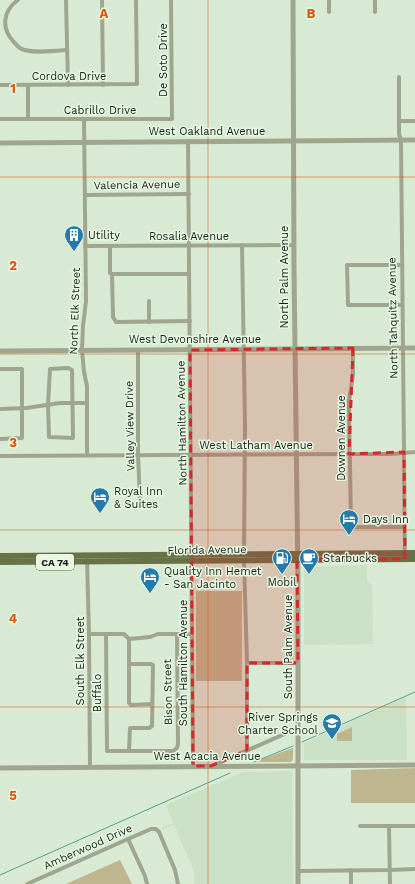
<svg xmlns="http://www.w3.org/2000/svg" width="415" height="884" font-family="'Work Sans',sans-serif">
<style>
.built{fill:#cbe1c5}
.green{fill:#beb68e}
.lines{fill:none;stroke-linecap:round;stroke-linejoin:round}
.stream{stroke:#569f90;stroke-width:1}
.minor{stroke:#a0a68e;stroke-width:4}
.tertiary{stroke:#a0a68e;stroke-width:5}
.primary{stroke:#697246;stroke-width:6}
.marked{fill:#d62828;fill-opacity:0.2;stroke:#d62828;stroke-width:3;stroke-dasharray:8 5;stroke-linejoin:round}
.grid{fill:none;stroke:#de560d;stroke-width:1;stroke-opacity:0.55}
.labels{text-anchor:middle;dominant-baseline:central;stroke-width:3;stroke-linejoin:round;paint-order:stroke}
.shield{fill:#e6f7e2;stroke:#576055;stroke-width:1}
.shield-label{font-size:10px;font-weight:bold;fill:#1a2018}
.street-label{font-size:11px;fill:#1a2018;stroke:#e6f7e2}
.poi-label{font-size:11px;fill:#1a2018;stroke:#e6f7e2;text-anchor:start}
.grid-label{font-size:13px;text-anchor:middle;font-weight:bold;fill:#de560d;stroke:#e6f7e2;stroke-width:3;stroke-linejoin:round;paint-order:stroke}
</style>
<rect width="100%" height="100%" fill="#d9ead4"/>
<!-- built -->
<g class="built">
<path d="M367,565V581L372,585L373,644L304,645V567Z"/>
<path d="M406,697L407,760H304V743Z"/>
<path d="M291,771L292,772L293,884H194V871L174,825L163,829L162,827L173,823L166,805L243,772Z"/>
</g>
<!-- green -->
<g class="green">
<rect x="196" y="591" width="46" height="90"/>
<path d="M352,727V741H337V734Z"/>
<path d="M293,748V759L291,762H254Z"/>
<path d="M415,768V803H351V770Z"/>
<path d="M120,860L132,884H66Z"/>
</g>
<g class="lines">
<!-- stream -->
<g class="stream">
<path d="M302,742L415,692"/>
<path d="M254,762L293,746"/>
<path d="M0,875L230,773"/>
</g>
<!-- minor -->
<g class="minor">
<path d="M18,0C3,11 1,28 13,41C15,43 17,46 20,48C29,54 55,51 67,50"/>
<path d="M66,0L68,85"/>
<path d="M102,0L103,85"/>
<path d="M329,0V12"/>
<path d="M375,0V12"/>
<path d="M399,77V134L401,140L405,555"/>
<path d="M0,85L137,84L136,0"/>
<path d="M28,85V119"/>
<path d="M0,119H172L171,0"/>
<path d="M84,119L86,301L83,326L82,350L84,372L87,386V455"/>
<path d="M399,121H415"/>
<path d="M188,141L193,766"/>
<path d="M85,195L189,194"/>
<path d="M242,245L245,425L244,554"/>
<path d="M85,246L294,245"/>
<path d="M110,246V273L112,274L113,317L116,322L190,321"/>
<path d="M402,265H347L348,305H402"/>
<path d="M112,274H189"/>
<path d="M149,301V322"/>
<path d="M353,348V375L349,402L351,527H404"/>
<path d="M138,350V455L140,501"/>
<path d="M68,368L72,370L73,438L49,437L48,405L50,369Z"/>
<path d="M0,369H22V438L0,439"/>
<path d="M0,409L26,408L60,403H87"/>
<path d="M0,456L349,454H391L415,452"/>
<path d="M87,560L89,634L90,767"/>
<path d="M244,560L247,663V750"/>
<path d="M89,634H124L129,639L150,637L158,634H192"/>
<path d="M106,634L107,751H173L177,748L178,744L177,634"/>
<path d="M129,639V703L131,705L152,704"/>
<path d="M247,663H298"/>
<path d="M129,751L130,728H149L152,726L153,665L151,664H130"/>
<path d="M212,766L298,728"/>
<path d="M360,826H415"/>
<path d="M389,826L390,884"/>
<path d="M128,839L145,876L147,884"/>
<path d="M351,870V884"/>
<path d="M298,871L390,870L415,869"/>
<path d="M27,884L128,839L151,829H156L159,832L175,870L178,884"/>
</g>
<!-- tertiary -->
<g class="tertiary">
<path d="M293,0L294,268L298,581V884"/>
<path d="M0,143L415,140"/>
<path d="M0,351L415,348"/>
<path d="M0,768L415,765"/>
</g>
<!-- primary -->
<g class="primary">
<path d="M0,556L415,553"/>
<path d="M0,562L415,559"/>
</g>
</g>
<!-- marked area -->
<path class="marked" d="M353,348L349,454L404,452L405,559L297,560L298,663H247V750L211,766H193L190,350Z"/>
<!-- grid -->
<path class="grid" d="M208,0V884M0,177H415M0,354H415M0,530H415M0,707H415"/>
<!-- icons -->
<defs>
<g id="building-pin" transform="scale(1)"><path d="M0 17L-7.5 6A9.5 9.5 0 1 1 7.5 6Z" fill="#267aaa" stroke="#e6f7e2"/><path d="M-4-6H4V6H1V3H-1V6H-4ZM-2.5-4.3h1.7v1.8h-1.7ZM.8-4.3h1.7v1.8H.8ZM-2.5-1h1.7V.8h-1.7ZM.8-1h1.7V.8H.8Z" fill="#fff"/></g>
<g id="hotel-pin" transform="scale(1)"><path d="M0 17L-7.5 6A9.5 9.5 0 1 1 7.5 6Z" fill="#267aaa" stroke="#e6f7e2"/><path d="M-6-4.5h1.5V1H6V5H4.5V3h-9V5H-6ZM-4 0a1.8 1.8 0 1 1 3.6 0ZM.5 0V-2.5h3Q6-2.5 6 0Z" fill="#fff"/></g>
<g id="fuel-pin" transform="scale(1)"><path d="M0 17L-7.5 6A9.5 9.5 0 1 1 7.5 6Z" fill="#267aaa" stroke="#e6f7e2"/><path d="M-5.5-6h7V0h2V4h1.3V-2.5L3-4.5l.8-.8L6-3V5H2.5V1h-1V6h-7ZM-4.2-4.7v3.2H.2V-4.7Z" fill="#fff"/></g>
<g id="cafe-pin" transform="scale(1)"><path d="M0 17L-7.5 6A9.5 9.5 0 1 1 7.5 6Z" fill="#267aaa" stroke="#e6f7e2"/><path d="M-5.5-4.5H6V0H3Q3 3.5 0 3.5H-2.5Q-5.5 3.5-5.5 0ZM3-3.2v2h1.7v-2ZM-6 4.5H4V6H-6Z" fill="#fff"/></g>
<g id="school-pin" transform="scale(1)"><path d="M0 17L-7.5 6A9.5 9.5 0 1 1 7.5 6Z" fill="#267aaa" stroke="#e6f7e2"/><path d="M0-5L7-2L0 1L-7-2ZM-4 1L0 2.5L4 1V4Q0 6-4 4Z" fill="#fff"/></g>
</defs>
<g fill-rule="evenodd">
<use href="#building-pin" x="74" y="235"/>
<use href="#hotel-pin" x="100" y="497"/>
<use href="#hotel-pin" x="349" y="519"/>
<use href="#fuel-pin" x="282" y="558"/>
<use href="#cafe-pin" x="309" y="558"/>
<use href="#hotel-pin" x="150" y="577"/>
<use href="#school-pin" x="332" y="723"/>
</g>
<g class="labels">
<!-- shield labels -->
<rect class="shield" x="36" y="554" width="38" height="16" rx="3"/>
<g class="shield-label">
<text x="55" y="562">CA 74</text>
</g>
<!-- street labels -->
<g class="street-label">
<text transform="translate(163 60) rotate(-90)">De Soto Drive</text>
<text x="69" y="76">Cordova Drive</text>
<text x="100" y="110">Cabrillo Drive</text>
<text x="207" y="131">West Oakland Avenue</text>
<text transform="translate(137 185) rotate(-1)">Valencia Avenue</text>
<text x="189" y="236">Rosalia Avenue</text>
<text transform="translate(284 277) rotate(-90)">North Palm Avenue</text>
<text transform="translate(75 311) rotate(-88)">North Elk Street</text>
<text transform="translate(393 318) rotate(-91)">North Tahquitz Avenue</text>
<text x="195" y="339">West Devonshire Avenue</text>
<text transform="translate(182 423) rotate(-91)">North Hamilton Avenue</text>
<text transform="translate(130 426) rotate(-91)">Valley View Drive</text>
<text transform="translate(341 438) rotate(-90)">Downen Avenue</text>
<text x="256" y="445">West Latham Avenue</text>
<text transform="translate(207 550) rotate(-1)">Florida Avenue</text>
<text transform="translate(288 647) rotate(-90)">South Palm Avenue</text>
<text transform="translate(80 661) rotate(-90)">South Elk Street</text>
<text transform="translate(183 663) rotate(-90)">South Hamilton Avenue</text>
<text transform="translate(168 692) rotate(-91)">Bison Street</text>
<text transform="translate(97 693) rotate(-90)">Buffalo</text>
<text x="207" y="756">West Acacia Avenue</text>
<text transform="translate(88 847) rotate(-24)">Amberwood Drive</text>
</g>
<!-- poi labels -->
<g class="poi-label">
<text x="88" y="235">Utility</text>
<text x="114" y="491">Royal Inn<tspan x="114" dy="13">&amp; Suites</tspan></text>
<text x="363" y="519">Days Inn</text>
<text x="323" y="558">Starbucks</text>
<text x="164" y="571">Quality Inn Hemet<tspan x="164" dy="13">- San Jacinto</tspan></text>
<text x="282" y="582" text-anchor="middle">Mobil</text>
<text x="318" y="717" text-anchor="end">River Springs<tspan x="318" dy="13">Charter School</tspan></text>
</g>
</g>
<g class="grid-label">
<text x="104" y="18">A</text>
<text x="311" y="18">B</text>
<text x="13" y="93">1</text>
<text x="13" y="270">2</text>
<text x="13" y="447">3</text>
<text x="13" y="623">4</text>
<text x="13" y="800">5</text>
</g>
</svg>
